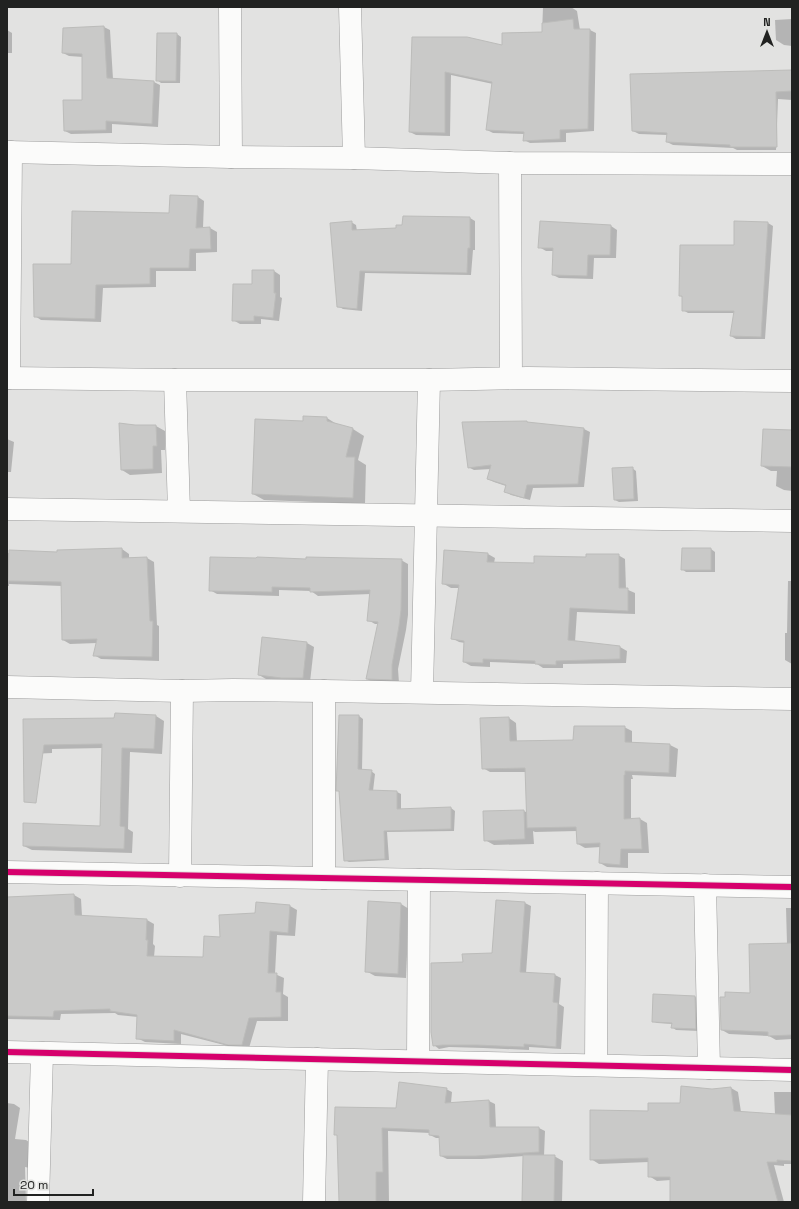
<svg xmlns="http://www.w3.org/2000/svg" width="799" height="1209" font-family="'Space Grotesk',sans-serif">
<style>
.shadow{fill:#0003}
.building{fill:#c9c9c8;stroke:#bcbcba}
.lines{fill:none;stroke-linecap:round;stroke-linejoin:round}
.minor-casing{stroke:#9d9d9d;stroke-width:23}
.minor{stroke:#fbfbfa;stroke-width:22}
.cycleway-casing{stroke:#e2e3e0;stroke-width:8}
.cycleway{stroke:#d6006c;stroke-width:6}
</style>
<rect width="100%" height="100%" fill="#e2e2e1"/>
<!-- shadow -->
<g class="shadow">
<path d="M543,7H571L577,11L580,30H590L596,33L594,131L566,133V142L530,143L524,140L525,134L493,133L487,130L493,84L451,75L450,136L416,135L410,132L413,38L503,46L542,33Z"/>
<path d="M792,19V46L784,45L776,40L775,20Z"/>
<path d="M104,27L110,30L113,79L154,82L160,85L158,127L112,124V133L71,134L65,131L83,101V57L69,56L63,53Z"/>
<path d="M7,30L12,33V53H7Z"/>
<path d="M177,34L181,37L180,83H161L157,80Z"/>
<path d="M792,71V100L778,99L776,150H737L733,148L673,145L667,142L668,135L639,134L633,131Z"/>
<path d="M198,197L204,201L203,228H210L217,232V252L196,253V271H156V287L103,288L101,322L41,320L35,316L72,265L170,214Z"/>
<path d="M404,217L470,218L475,221V250H473L471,275L365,273L362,311L343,309L338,306L351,222L356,225L357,231L397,229L403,226Z"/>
<path d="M768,223L773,226L765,339H736L731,336L735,313H688L683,310V297L680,296L735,246Z"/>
<path d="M611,226L617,230L616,258H594L593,279L559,278L553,275L554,251H546L539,247Z"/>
<path d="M274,271L280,275V297L282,298L279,321L261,319V324H240L233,320L253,285Z"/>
<path d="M327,418L338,425L353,429L364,436L358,460L366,465L365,504L264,500L253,494L304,422Z"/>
<path d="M527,422L530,424L584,429L590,432L584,487L533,488L530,500L511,495L505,491L506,486L494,482L488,479L491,469L474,470L468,467Z"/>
<path d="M135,426H156L165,431V450H161L162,473L130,475L122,470Z"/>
<path d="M792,431V491L784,490L776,486L777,471H771L762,466Z"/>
<path d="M7,439L14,442L11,472H7Z"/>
<path d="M632,468L636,471L638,501L619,502L615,500Z"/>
<path d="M122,549L129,554V559L147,558L154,562L157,625L159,626V661L101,659L94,655L97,643L70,644L63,640L62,586L9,584V586H7V553H58Z"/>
<path d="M711,549L715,552V572H686L682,569Z"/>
<path d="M488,554L495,558L494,563L535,564L618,555L625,559L626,589L635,593V614L577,612L575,642L620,647L627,651L626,663L563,664V668H543L537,664L490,662V667L471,666L464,662L465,643L459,642L452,638L459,588H451L444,584Z"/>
<path d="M307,560H401L408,564V615L406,630L398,669L399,683H374L367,679L378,624H375L368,620L371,594L318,596L311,591L279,590V596L217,594L210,590Z"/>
<path d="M788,581H792V664L785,660V633H787Z"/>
<path d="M307,643L314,647L310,682H289L266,679L259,675Z"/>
<path d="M116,714L156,716L164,721L162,754L130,752L128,829L133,832L132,853L32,850L24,846L101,827L103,748L52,749V753L32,754L24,749L115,719Z"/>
<path d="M340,716H359L363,719L362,770L371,771L375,774L373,791L397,792L401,794V810L451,808L455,811L454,831L387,832L389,860L349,862L345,860L340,792L338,790Z"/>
<path d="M509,718L516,723L517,742L574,741L624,727L632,731V743L670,745L678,749L676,777L632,775L633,779H631V820L640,819L647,823L649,853H628V868L607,867L600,863L601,847L585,848L578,844L577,831L535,832L533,831L534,844L494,845L485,840L484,812L524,811L528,813L527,772H490L483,768Z"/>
<path d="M74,895L81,899L82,916L147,920L154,924L153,944L155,946L154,957L204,958L221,938L256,914L290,906L297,910L295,936L277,935L275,974L284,978L283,994L288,997V1021H257L249,1048H236L181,1034V1044L145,1042L137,1038L138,1017L118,1015L115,1013L61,1014L60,1020L7,1019V898Z"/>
<path d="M497,901L525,903L531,906L526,973L555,975L561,978L559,1004L564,1007L561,1049L529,1047V1050L483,1048L449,1047L439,1049L434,1045L464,963L493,954Z"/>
<path d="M401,904L409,909L406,978L375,976L366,971Z"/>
<path d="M786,908H792V1039L776,1040L769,1036L729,1034L722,1030L751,994L787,944Z"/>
<path d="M695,997L699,999V1031L676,1030L672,1027L673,1024L657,1023L653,1021Z"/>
<path d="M731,1088L738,1092L741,1112L775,1115L774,1092H792V1164H784V1166L774,1165L784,1202H671V1180L657,1181L649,1176V1162L599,1164L591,1159L649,1112L681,1104L712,1090Z"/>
<path d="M446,1089L452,1092L451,1103L489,1101L495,1104L496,1128H539L545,1131L544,1156H554L563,1161L562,1202H523L524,1156L482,1159H447L441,1156L440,1138H436L430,1135V1133L388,1131L389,1202H340L338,1136L335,1134Z"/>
<path d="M7,1103L14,1104L20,1108L15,1139L26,1140L32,1144L30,1168L25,1167L26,1202H7Z"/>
</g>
<!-- building -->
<g class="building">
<path d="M573,19L574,29H590L588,129L560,130V139L523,141L524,132L486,130L492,82L445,72V133L409,132L412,37H467L502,45V33L542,32V23Z"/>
<path d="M104,26L107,78L154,81L152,124L106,121V130L64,131L63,100H82V54L62,53L63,28Z"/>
<path d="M157,33H177L176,81H156Z"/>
<path d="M792,70V91L776,92L777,147H730V145L666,142L667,133L632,131L630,74Z"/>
<path d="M170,195L198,196L196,228L210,227L211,249H190L189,268H150V284L96,285L95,319L34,317L33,264H71L72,211L169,213Z"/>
<path d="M403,216L470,217V248H468L467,273L360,271L357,309L337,307L330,223L352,221V230L396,228V225H402Z"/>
<path d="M540,221L611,225L610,255H588L587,276L552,275L553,248H538Z"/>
<path d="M734,221L768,222L761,337L730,336L734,311H682V296H679L680,245H734Z"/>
<path d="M252,270H274V293H276L273,318L254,316V321H232L233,284H252Z"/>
<path d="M303,416L327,417V421L353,428L346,457H355L353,498L252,494L255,419L303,421Z"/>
<path d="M527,421V422L584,428L578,484L527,485L524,498L504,492L506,485L487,479L491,465L468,468L462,422Z"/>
<path d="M119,423L135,425H156L157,446H153V469L121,470Z"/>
<path d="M763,429L792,430V467L761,466Z"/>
<path d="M633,467L634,499L614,500L612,468Z"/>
<path d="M122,548V558L147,557L150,621H153L152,657L93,656L97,639L62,640L61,582L8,581L9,550L57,552V550Z"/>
<path d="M682,548H711V570H681Z"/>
<path d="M444,550L488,553L487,562L534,563V556L586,557V554H619V588H628V611L570,608L568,640L620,646V659L556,661V665L535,664V661L483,659V663L463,662L464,641L451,639L459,585L442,584Z"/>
<path d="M210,557L256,558L257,557L306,559V557L402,559L401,610L399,626L392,665V680L366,679L378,622L367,621L370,590L310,592V588L272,587V592L209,591Z"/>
<path d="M262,637L307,642L303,678H281L258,675Z"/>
<path d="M115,713L156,715L154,749L122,748L120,826L125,827L124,849L23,846V823L100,826L102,744L44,745L36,803L24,802L23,719L114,718Z"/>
<path d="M339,715H359L358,769L372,770L369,790L397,791V809L451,807V829L384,831L385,859L344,861L339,791H336Z"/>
<path d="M509,717L510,741L573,740L574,726H625V742L670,744L669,773L625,771V775H624V819L640,818L642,849H621L620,865L599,863L600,843L577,844L576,827L527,828L525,768L482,769L480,718Z"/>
<path d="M524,810L525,839L484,841L483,811Z"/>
<path d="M74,894L75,915L147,919L146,940H148L147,956L203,957L204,936L220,937L219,915L255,913L256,902L290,905L288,933L270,931L268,973H277L276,992H281V1017L249,1018L242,1045H228L174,1030V1041L136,1039L137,1015L110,1011V1009L54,1011L53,1017L7,1016V897Z"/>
<path d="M496,900L525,902L520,972L555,974L553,1002L558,1003L556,1047L524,1044V1047L476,1045H443L433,1046L431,1032V963L463,962L462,954L492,953Z"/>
<path d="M368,901L401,903L398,974L365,972Z"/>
<path d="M792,943V1035L768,1036V1032L721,1030L720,997H725V992L750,993L749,944Z"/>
<path d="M653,994L695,996L696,1029L671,1028L672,1023L652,1022Z"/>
<path d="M399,1082L447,1088L445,1103L489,1100L490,1127H539V1152L476,1156H440L439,1136L429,1135V1130L382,1128L383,1172H376V1202H339L337,1135H334L335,1107L396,1108Z"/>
<path d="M681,1086L712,1089L731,1087L734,1111L792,1115V1161L777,1160V1162H767L778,1202H670V1177H648V1158L590,1160V1110L648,1111V1103H680Z"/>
<path d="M523,1155H555L554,1202H522Z"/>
</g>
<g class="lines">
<!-- minor casing -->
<g class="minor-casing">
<g id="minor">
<path d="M230,7L231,157"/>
<path d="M350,7L354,158"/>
<path d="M7,152L231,157L354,158L510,163L792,164"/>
<path d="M510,163L511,378"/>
<path d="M7,378L175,380H429L527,378L792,381"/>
<path d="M9,378L11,152"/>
<path d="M175,380L179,511"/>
<path d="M7,509L792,521"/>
<path d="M7,687L182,691L233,690L324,691L792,699"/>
<path d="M324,691V878"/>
<path d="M422,692L429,380"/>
<path d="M7,872L792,887"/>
<path d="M180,876L182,691"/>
<path d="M705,885L709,1068"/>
<path d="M7,1052L792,1070"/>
<path d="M418,1061L419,880"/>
<path d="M596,1065L597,883"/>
<path d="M38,1202L42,1053"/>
<path d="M314,1202L317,1059"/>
</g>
</g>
<!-- minor -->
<use href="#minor" class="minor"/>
<!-- cycleway casing -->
<g class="cycleway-casing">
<g id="cycleway">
<path d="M7,872L792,887"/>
<path d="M7,1052L792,1070"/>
</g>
</g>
<!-- cycleway -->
<use href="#cycleway" class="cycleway"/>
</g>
<!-- border -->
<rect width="799" height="1209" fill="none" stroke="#212221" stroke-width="16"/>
<!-- north arrow -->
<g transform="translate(767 32)" stroke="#e2e3e0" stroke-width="3" paint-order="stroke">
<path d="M0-3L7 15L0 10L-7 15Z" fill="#212221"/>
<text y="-6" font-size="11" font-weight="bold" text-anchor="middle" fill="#212221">N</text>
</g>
<!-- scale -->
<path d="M14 1189v6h79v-6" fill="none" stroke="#212221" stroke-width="2"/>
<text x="20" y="1189" font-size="12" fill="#212221" stroke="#e2e3e0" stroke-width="3" paint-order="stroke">20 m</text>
</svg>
